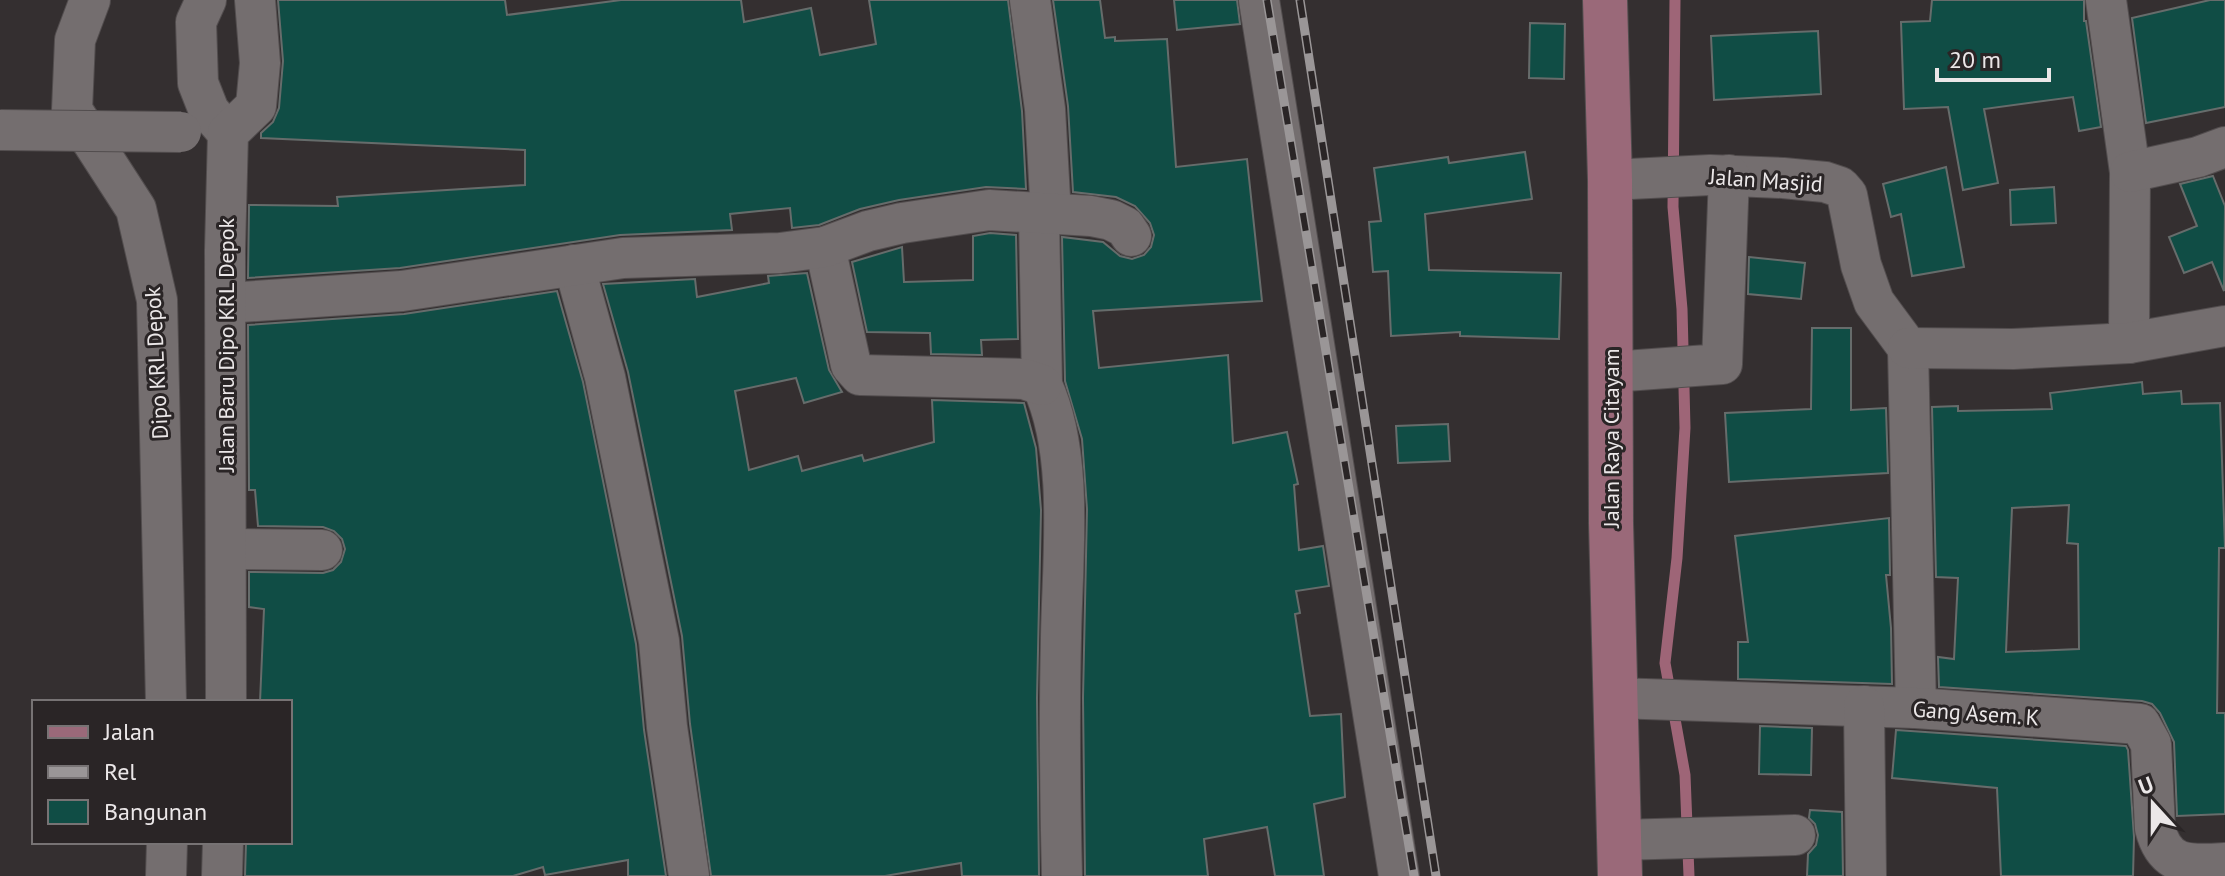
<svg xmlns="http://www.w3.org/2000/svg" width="2225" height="876" font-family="'PT Sans',sans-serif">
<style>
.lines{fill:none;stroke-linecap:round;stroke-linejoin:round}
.stream{stroke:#9e6577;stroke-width:11}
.building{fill:#104d45;stroke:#666c6b;stroke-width:2;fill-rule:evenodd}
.minor-casing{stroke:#524d4e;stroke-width:42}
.major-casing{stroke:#524d4e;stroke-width:46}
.minor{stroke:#746e6f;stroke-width:40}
.major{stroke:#9a6979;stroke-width:44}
.rail-casing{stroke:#9a9697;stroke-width:9}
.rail{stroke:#2a2526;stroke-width:6;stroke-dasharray:18;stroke-linecap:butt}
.minor-bridge-casing{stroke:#524d4e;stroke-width:42;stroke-linecap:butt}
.minor-bridge{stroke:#746e6f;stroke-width:40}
.labels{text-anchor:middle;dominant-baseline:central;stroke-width:6;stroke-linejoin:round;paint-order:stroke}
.street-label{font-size:22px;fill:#ebe7e8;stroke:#2a2526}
</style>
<rect width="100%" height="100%" fill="#342f30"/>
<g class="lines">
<!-- stream -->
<path class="stream" d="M1675,0L1673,207L1682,309L1685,428L1677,558L1665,663L1685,775L1689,876"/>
</g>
<!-- building -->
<g class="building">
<path d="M278,0H505L507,15L621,0H741L744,22L811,8L820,55L876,44L869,0H1008L1022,111L1026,189L986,187L899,200L860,209L819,225L792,228L790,208L730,214L732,230L620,235L400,268L248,278L249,205L338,206L337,197L525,185V150L261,138V133L273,122L279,108L283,61Z"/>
<path d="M1053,0H1100L1105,38L1115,37V41L1167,39L1176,167L1247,159L1262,301L1093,311L1099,368L1228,355L1233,443L1287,432L1298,484L1294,485L1299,550L1323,546L1329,586L1296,591L1300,613L1295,614L1310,716L1341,714L1345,797L1314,804L1324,876H1275L1267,827L1204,839L1208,876H1085L1083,698L1087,509L1082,439L1065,381L1062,237L1103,242L1120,256L1132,259L1144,255L1151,247L1154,235L1150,223L1135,206L1116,197L1073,192L1068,106Z"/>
<path d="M1174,0H1237L1240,24L1177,30Z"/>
<path d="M1932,0H2084V21H2086L2101,127L2079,131L2073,97L1984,109L1998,183L1963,190L1948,107L1904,109L1901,22L1930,21Z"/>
<path d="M2210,0H2225V107L2146,123L2132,18Z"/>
<path d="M1530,23L1565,24L1564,79L1529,78Z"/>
<path d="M1818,31L1821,94L1714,100L1711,36Z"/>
<path d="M1525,152L1532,199L1425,214L1429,270L1561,273L1559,339L1460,336V332L1391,336L1388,271L1373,272L1369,222L1381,221L1374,168L1448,157L1449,163Z"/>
<path d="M1946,167L1964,267L1912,276L1901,214L1891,217L1883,184Z"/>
<path d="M2213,176L2225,206L2224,291L2212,262L2184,273L2169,237L2197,226L2180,184Z"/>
<path d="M2054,187L2056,223L2011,225L2010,190Z"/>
<path d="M990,233L1016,235L1018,339L981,340L982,355L931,354L930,333L867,332L852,262L902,247L904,282L973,280V236Z"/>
<path d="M1749,257L1805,263L1801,299L1748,294Z"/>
<path d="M807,273L829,370L842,392L804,403L796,378L735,391L749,470L798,456L802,471L862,455L864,461L934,442L932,400L1024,403L1036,448L1041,510L1037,698L1039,876H962L961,863L885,876H711L690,724L682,636L628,372L603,284L695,279L697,297L769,283L768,276Z"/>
<path d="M557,291L583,382L636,644L644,730L666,876H628V860L545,875L543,867L513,876H245L246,842H290V702H260L264,609L249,607V572L323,573L333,570L341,562L345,549L342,539L334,531L323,527L258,526L255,490H249L248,325L404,314Z"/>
<path d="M1812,328H1851V410L1886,408L1888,473L1729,482L1725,413L1811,409Z"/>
<path d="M2142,382L2143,394L2181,391L2182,404L2220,403L2225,548H2219L2217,713H2225V814L2177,816L2174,742L2160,713L2152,704L2142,701L1939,687L1938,657L1954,659L1958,578L1936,577L1932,407L1958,406V411L2052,409L2050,393ZM2069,505L2067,543L2078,544L2079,649L2006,652L2012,508Z"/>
<path d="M1448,424L1450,461L1398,463L1396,426Z"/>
<path d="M1889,518L1890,575H1886L1891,628L1892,684L1738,679V642H1748L1735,536Z"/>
<path d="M1760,726L1812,728L1811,775L1759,774Z"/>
<path d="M1896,730L2126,746L2128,750L2134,837L2133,876H2001L1997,788L1892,778Z"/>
<path d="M1810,810L1842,812L1843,876H1807L1808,854L1816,845L1818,835L1815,824L1809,818Z"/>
</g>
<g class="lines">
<!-- minor casing -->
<g class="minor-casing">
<g id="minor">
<path d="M90,0L75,40L72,110L136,209L157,300L166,702"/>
<path d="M206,0L196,22L198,83L209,111L228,133"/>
<path d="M1030,0L1045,109L1051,215"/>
<path d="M1259,0L1399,876"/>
<path d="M2106,0L2130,172L2129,343"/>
<path d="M2130,172L2198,157L2225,147"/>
<path d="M1610,180L1710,175L1783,178L1825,182L1840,187L1847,195L1861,265L1874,302L1908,348"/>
<path d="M1039,214L1042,385C1075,456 1062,562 1061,638C1059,718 1060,797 1062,876"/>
<path d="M825,247L851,365L860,375L1024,379L1042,385"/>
<path d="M574,265L605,377L659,641L667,727L689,876"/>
<path d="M226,303L402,291L623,258L780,253L825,247L868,231L902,223L989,210L1091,216L1111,220L1125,227L1131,236"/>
<path d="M1908,348L1916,708"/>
<path d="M1908,348L2013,349L2129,343L2225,326"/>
<path d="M1611,372L1722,364L1729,175"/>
<path d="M227,549L322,550"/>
<path d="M1615,698L1916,708L2140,724L2151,744L2155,828C2165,868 2190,865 2225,863"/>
<path d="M226,702L225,250L228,133L256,106L260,63L255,0"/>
<path d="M1864,706L1866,876"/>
<path d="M1619,840L1795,835"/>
<path d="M166,876L167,842"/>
<path d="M222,876L223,842"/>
</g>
</g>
<!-- major casing -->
<g class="major-casing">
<path id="major" d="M1605,0L1610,180L1611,523L1620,876"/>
</g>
<!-- minor -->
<use href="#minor" class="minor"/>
<!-- major -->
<use href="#major" class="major"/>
<!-- rail casing -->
<g class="rail-casing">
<g id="rail">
<path d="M1267,0L1414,876"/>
<path d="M1300,0L1436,876"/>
</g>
</g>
<!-- rail -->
<use href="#rail" class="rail"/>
<!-- minor-bridge casing -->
<g class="minor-bridge-casing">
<path id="minor-bridge" d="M0,130L181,132"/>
</g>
<!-- minor-bridge -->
<use href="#minor-bridge" class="minor-bridge"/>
</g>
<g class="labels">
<!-- street labels -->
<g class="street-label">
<text transform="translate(1766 180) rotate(4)">Jalan Masjid</text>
<text transform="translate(226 345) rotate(-90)">Jalan Baru Dipo KRL Depok</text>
<text transform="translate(156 363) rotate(-93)">Dipo KRL Depok</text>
<text transform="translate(1611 438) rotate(-90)">Jalan Raya Citayam</text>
<text transform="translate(1976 713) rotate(4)">Gang Asem. K</text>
</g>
</g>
<!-- legend -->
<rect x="32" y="700" width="260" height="144" fill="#2a2526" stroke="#777374" stroke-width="2"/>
<rect x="48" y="726" width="40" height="12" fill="#9a6979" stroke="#777374" stroke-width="2"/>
<text x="104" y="740" font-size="24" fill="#ebe7e8">Jalan</text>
<rect x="48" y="766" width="40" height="12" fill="#9a9697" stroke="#777374" stroke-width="2"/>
<text x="104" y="780" font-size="24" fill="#ebe7e8">Rel</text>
<rect x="48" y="800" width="40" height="24" fill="#104d45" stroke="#777374" stroke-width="2"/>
<text x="104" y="820" font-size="24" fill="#ebe7e8">Bangunan</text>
<!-- north arrow -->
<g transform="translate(2153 804) rotate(339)" stroke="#2a2526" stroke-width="6" paint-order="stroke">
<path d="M0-6L14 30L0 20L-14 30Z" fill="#ebe7e8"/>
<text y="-12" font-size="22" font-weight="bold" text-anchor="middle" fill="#ebe7e8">U</text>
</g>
<!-- scale -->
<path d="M1937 68v12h112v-12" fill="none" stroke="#ebe7e8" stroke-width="4"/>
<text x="1949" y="68" font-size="24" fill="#ebe7e8" stroke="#2a2526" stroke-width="6" paint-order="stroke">20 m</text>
</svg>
